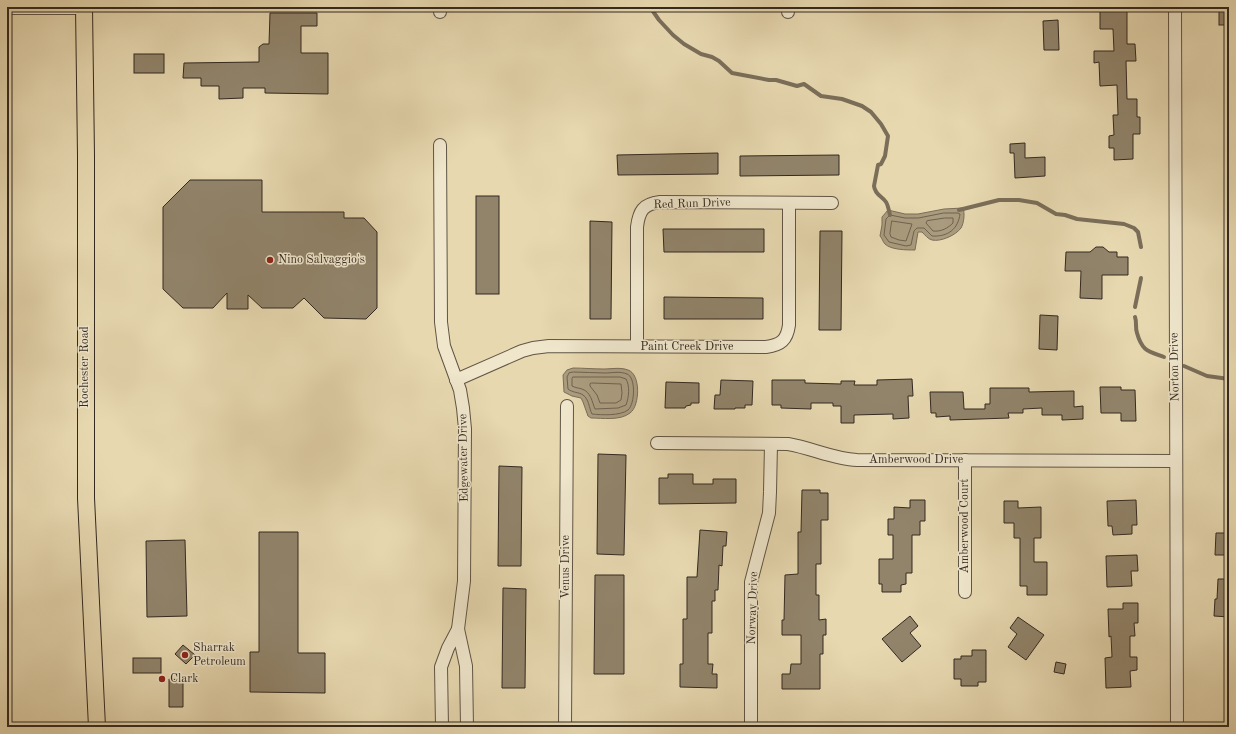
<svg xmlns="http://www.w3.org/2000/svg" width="1236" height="734" font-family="'Old Standard TT',serif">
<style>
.water{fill:#aa9c7f;stroke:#7a6e59}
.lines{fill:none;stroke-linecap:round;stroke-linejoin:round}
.shore{stroke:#6e6250;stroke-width:1}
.stream{stroke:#7a6e59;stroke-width:4}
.building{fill:#91846b;stroke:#332920}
.minor-casing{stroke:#605544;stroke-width:14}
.major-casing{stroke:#332920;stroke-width:18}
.minor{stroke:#efe6cc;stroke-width:12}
.major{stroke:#e7d8b0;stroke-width:16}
.poi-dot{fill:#8f2418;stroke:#efe6cc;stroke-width:1.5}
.labels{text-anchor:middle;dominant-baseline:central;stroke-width:3;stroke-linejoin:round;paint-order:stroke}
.street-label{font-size:12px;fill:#332920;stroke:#efe6cc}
.poi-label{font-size:12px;fill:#332920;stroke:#efe6cc;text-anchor:start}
</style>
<rect width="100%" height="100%" fill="#e7d8b0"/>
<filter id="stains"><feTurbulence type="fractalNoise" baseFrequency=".005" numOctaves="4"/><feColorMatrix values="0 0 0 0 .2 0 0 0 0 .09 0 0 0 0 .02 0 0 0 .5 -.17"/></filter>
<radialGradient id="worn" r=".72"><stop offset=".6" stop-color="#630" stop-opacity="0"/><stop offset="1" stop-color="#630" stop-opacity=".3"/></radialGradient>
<!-- water -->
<g class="water">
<path d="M963,208C965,213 964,223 961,228C956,235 941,242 932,240C928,239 925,235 922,232H918L915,250C907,250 891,250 885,244C883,242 882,238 880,236L882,225V217L888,210L905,214H918L944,209Z"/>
<path d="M573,368C583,368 593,369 604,369C612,369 620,367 628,370C641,374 640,406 630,413C620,421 602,418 591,418L588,416L583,402L581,398L572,396L564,392L563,375L567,370Z"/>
</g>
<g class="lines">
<!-- shore -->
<g class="shore">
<path d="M944,213H958L960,214C958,229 948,237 932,236L924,228H917L914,231L911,245L906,246L889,242L884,235L886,219L890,215L905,218H918Z"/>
<path d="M945,218H953V223C948,228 941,232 933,231L926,223L927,221Z"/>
<path d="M892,221L912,224L906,241L899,240L891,237L890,234Z"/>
<path d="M574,372C584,372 595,373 605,373C612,373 620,371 627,374C636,377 635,404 628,410C620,416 601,415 592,414C589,408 589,399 583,395C579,392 573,393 568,389L567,377L569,373Z"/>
<path d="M573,377H620L626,379C630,386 629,397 626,405L618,408L595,409C592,402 591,392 582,389C579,388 576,388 572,386V379Z"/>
<path d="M592,383L621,384L622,393L621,400L616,403H600L597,395L590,386V384Z"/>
</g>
<!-- stream -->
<g class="stream">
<path d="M650,7L659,20L673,35L684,44L701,54L712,57L719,61L732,73L769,80H776L797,86L804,84L821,96L842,99L862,106L871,112L881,124L888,136L885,156L881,164L878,165L874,186C875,195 882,196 886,202C888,205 889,211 890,215"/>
<path d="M959,210L999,200H1019L1037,203L1056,214L1065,215L1077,219L1124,224L1134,228L1138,232L1141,247"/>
<path d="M1135,307L1141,278"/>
<path d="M1135,317C1137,322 1135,328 1137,333C1142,351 1148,351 1164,357"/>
<path d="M1184,366L1207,376L1229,379"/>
</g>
</g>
<!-- building -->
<g class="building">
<path d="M1100,7H1124V10H1127V44H1135L1136,61H1126L1127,99H1137V117H1140V134H1133V159L1114,160V148H1109V136L1114,135L1113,115H1118L1117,85L1100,86L1099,62L1094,63V51H1114L1113,29H1100Z"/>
<rect x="1219" y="10" width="10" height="15"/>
<path d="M270,13H317V26H301V53H328V94L265,93V88H243V98L219,99V86H201V78H183L184,63L259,62V47L263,44H269Z"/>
<path d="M1058,20L1059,50H1044L1043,21Z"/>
<rect x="134" y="54" width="30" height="19"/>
<path d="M1025,143V158L1045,157V176L1015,178L1014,153H1010V144Z"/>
<path d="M718,153V174L618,175L617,155Z"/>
<path d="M839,155V175L740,176V156Z"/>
<path d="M190,180H262V212H344V218H364L377,232V308L366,319L324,318L304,298L293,308H262L248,295V309H227V293L213,308H183L163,289V207Z"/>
<rect x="476" y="196" width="23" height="98"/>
<path d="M590,221L612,222L611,319H590Z"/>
<path d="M663,229H764V252H664Z"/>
<path d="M820,231H842L841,330H819Z"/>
<path d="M1096,247H1103L1109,252H1117V257H1128V275H1102V299L1080,298L1081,271H1065L1066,252H1090Z"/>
<path d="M664,297L763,298V319H664Z"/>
<path d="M1040,315L1058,316L1057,350L1039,349Z"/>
<path d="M912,379L913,396H908L909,418L893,419V414L854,415V423H841V406H833V403H811V409L781,408V405H772V380H805V383L841,384V381H855L854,385H877V380Z"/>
<path d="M721,380L753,381L752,405H745V408H735V409H714L715,395H720Z"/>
<path d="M666,382L699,383V403H691V405L686,406L685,408H665Z"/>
<path d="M1100,387H1121V390H1135L1136,421H1121V413H1101Z"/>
<path d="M990,388H1029V392L1074,391V407L1083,406V419L1062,420V415H1042V408L1023,409V413H1008L1009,418L950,420V416L936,417V413H931L930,392H963L964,409H985V404H990Z"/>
<path d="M598,454L626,455L624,555L597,554Z"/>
<path d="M499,466L522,467L521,566H498Z"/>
<path d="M668,474H693V484H713V479H736V503L659,504V478H668Z"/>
<path d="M802,490H820V493H828V520H821V564H816V595H819V620L826,619V635H823V654H820V689H782V674H790L791,664H801V635H782V620H784L785,575L798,574V532H801Z"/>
<path d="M910,500H925V521H920V535H912V573H906V584L901,585V592H882V584H879V559H893V535H888V519H894V507L910,508Z"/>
<path d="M1136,500L1137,525H1132V534L1113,535L1112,526H1108L1107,501Z"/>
<path d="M1004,501H1018V508L1041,507V538H1034V562H1047V595H1027V586H1020V538H1014V523H1004Z"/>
<path d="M700,530L727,532L726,546H723L722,566L719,565L718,590H715V601H712V633H708V664H713L712,674H717V688L680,687V664H683V619H687V577H697Z"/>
<path d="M259,532H298V653H325V693L250,692V652H259Z"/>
<path d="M1216,533H1229V555H1215Z"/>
<path d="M185,540L187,616L147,617L146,541Z"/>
<path d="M1137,555L1138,571H1131L1132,586L1107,587L1106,556Z"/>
<path d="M595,575H624V674H594Z"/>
<path d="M1218,579H1229V617L1214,616L1215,599H1217Z"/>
<path d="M503,588L526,589L525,688H502Z"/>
<path d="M1123,603H1138V623H1134L1135,636H1130V657H1137V670L1130,671L1131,687L1106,688L1105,658L1112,657L1111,636L1109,637L1108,609H1123Z"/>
<path d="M910,616L918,626L910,633L921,646L902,662L882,639Z"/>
<path d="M1018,617L1044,635L1026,660L1008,647L1017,634L1010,628Z"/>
<path d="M183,645L195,655L186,664L175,654Z"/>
<path d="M972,650H986V682H978V686H961V679H954V659H961V656H972Z"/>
<rect x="133" y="658" width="28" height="15"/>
<path d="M1056,662L1066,664L1064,674L1054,672Z"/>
<path d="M169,679L183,680V707H169Z"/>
</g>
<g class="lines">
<!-- minor casing -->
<g class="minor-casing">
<g id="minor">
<path d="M1175,7L1177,727"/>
<path d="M7,8H84"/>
<path d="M440,12V7"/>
<path d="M788,12V7"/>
<path d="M440,145L441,322L444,346L460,390L463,408L465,429L464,581L458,629"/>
<path d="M637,346V227C639,211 643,204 660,202L832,203"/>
<path d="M456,380L522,351L533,348L549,346L766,347C781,345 787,340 789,325V203"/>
<path d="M657,443L788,444C812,448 833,459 857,460L1176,461"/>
<path d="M965,460V592"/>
<path d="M442,727L441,667L448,648L458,629L466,666L467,727"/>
<path d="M565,727L567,406"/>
<path d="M751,727V582L769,513L770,492L771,444"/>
</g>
</g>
<!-- major casing -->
<g class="major-casing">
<path id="major" d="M84,7L86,156V498L97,727"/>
</g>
<!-- minor -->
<use href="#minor" class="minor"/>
<!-- major -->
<use href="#major" class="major"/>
</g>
<!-- markers -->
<g class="poi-dot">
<circle cx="270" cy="260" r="4"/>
<circle cx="185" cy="655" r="4"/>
<circle cx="162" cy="679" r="4"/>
</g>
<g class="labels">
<!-- street labels -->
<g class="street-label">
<text transform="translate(692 204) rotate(-2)">Red Run Drive</text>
<text x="687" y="347">Paint Creek Drive</text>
<text transform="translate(85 367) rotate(-90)">Rochester Road</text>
<text transform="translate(1175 367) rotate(-91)">Norton Drive</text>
<text transform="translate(464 458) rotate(-91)">Edgewater Drive</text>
<text x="916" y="460">Amberwood Drive</text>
<text transform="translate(965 526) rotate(-90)">Amberwood Court</text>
<text transform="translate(566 567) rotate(-90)">Venus Drive</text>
<text transform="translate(753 608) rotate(-88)">Norway Drive</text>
</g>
<!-- poi labels -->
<g class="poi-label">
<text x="278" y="260">Nino Salvaggio's</text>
<text x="193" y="648">Sharrak<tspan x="193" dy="14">Petroleum</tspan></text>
<text x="170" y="679">Clark</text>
</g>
</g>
<!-- margin -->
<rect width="1236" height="734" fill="none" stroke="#e7d8b0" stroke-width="24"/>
<rect x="8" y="8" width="1220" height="718" fill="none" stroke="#332920" stroke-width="2"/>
<rect x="12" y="12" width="1212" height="710" fill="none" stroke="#332920"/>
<rect width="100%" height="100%" filter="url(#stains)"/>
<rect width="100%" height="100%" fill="url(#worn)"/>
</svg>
